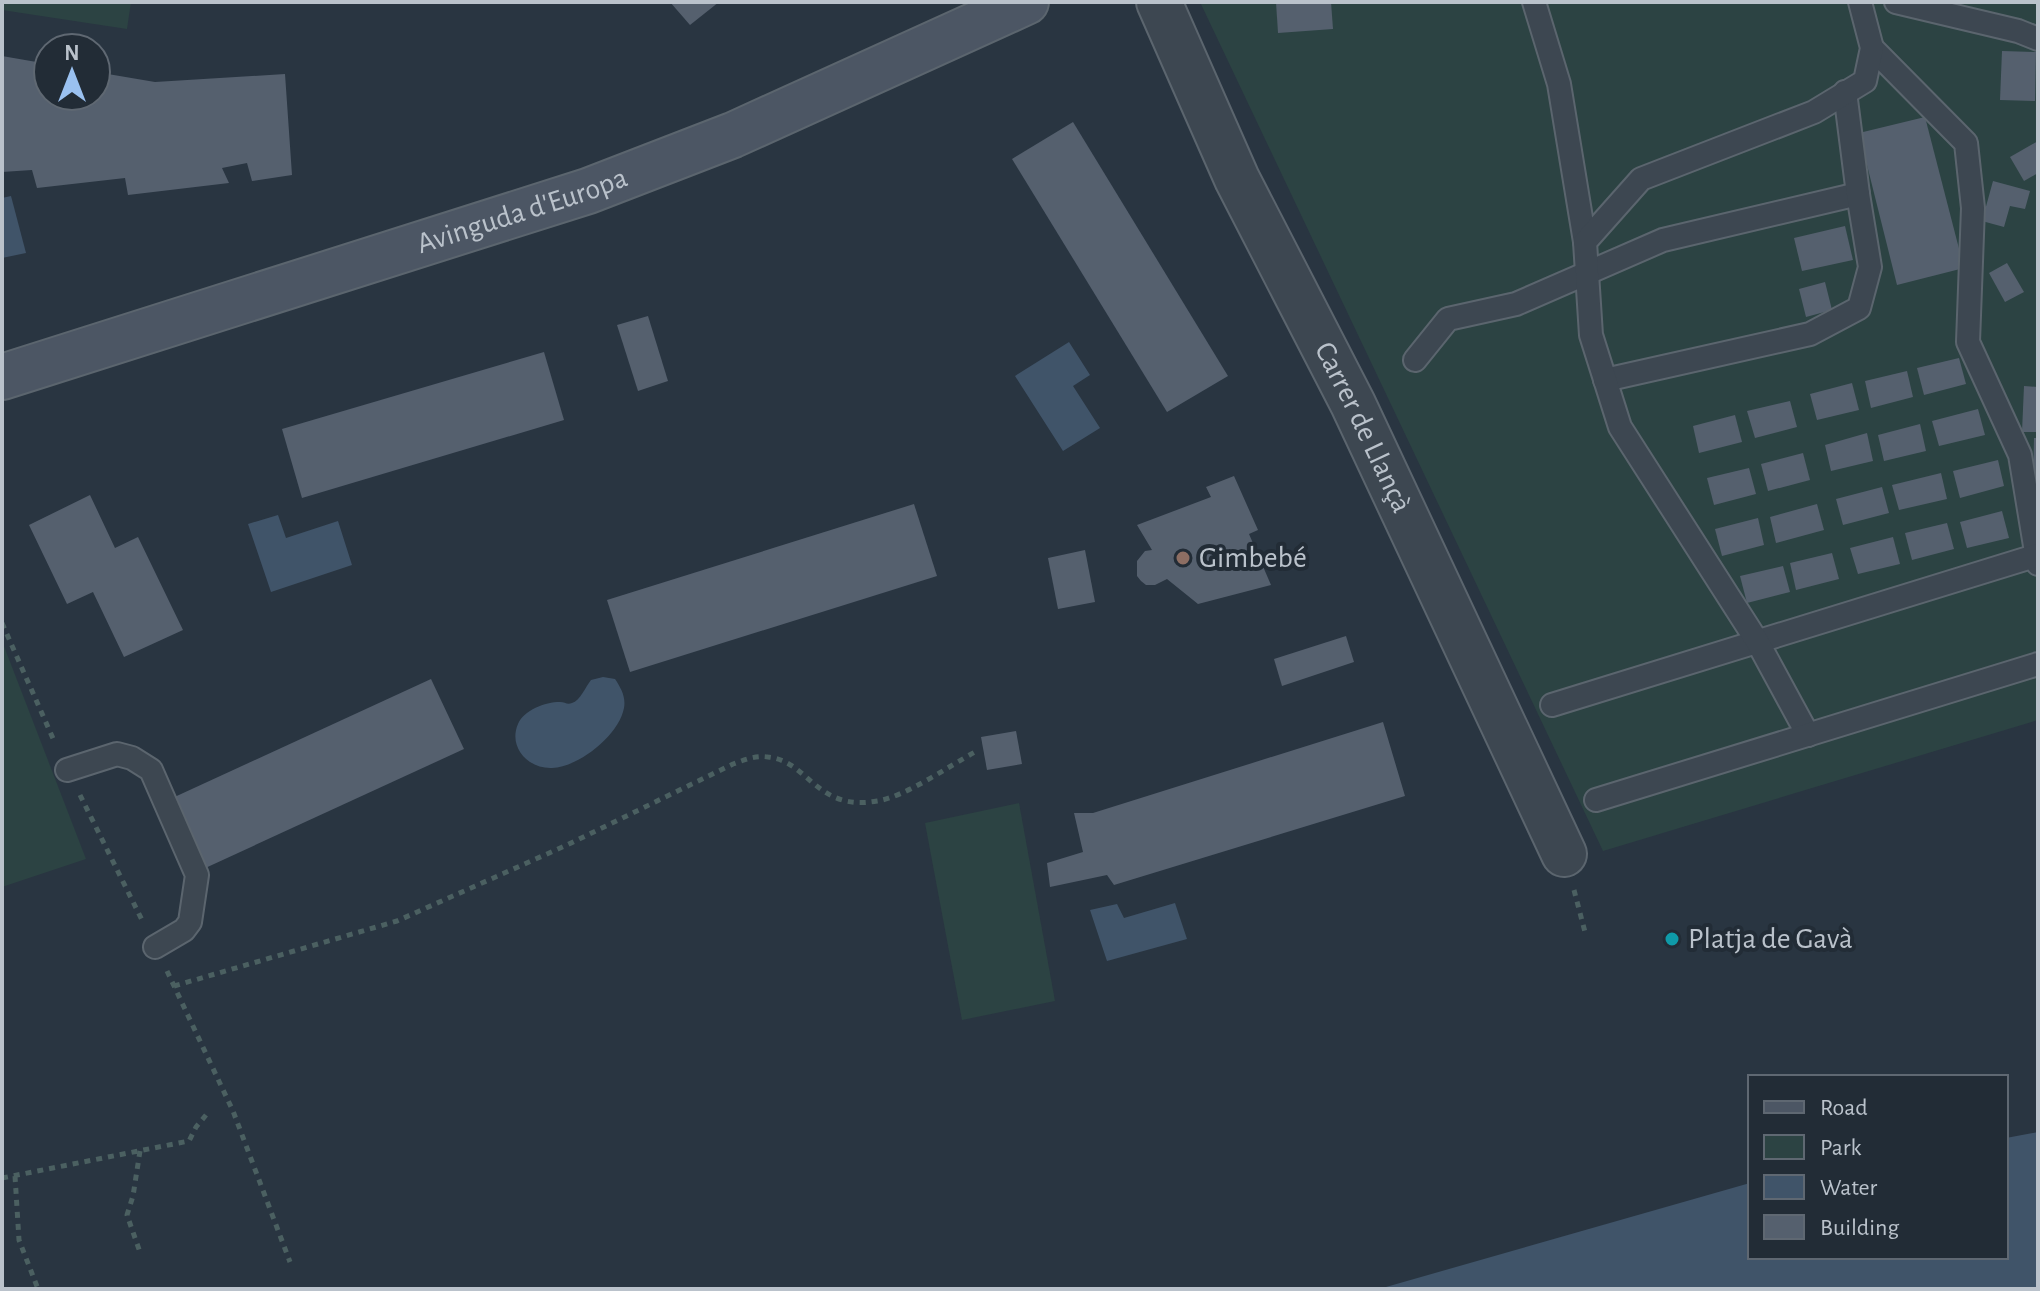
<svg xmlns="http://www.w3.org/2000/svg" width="2040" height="1291" font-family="'Alegreya Sans',sans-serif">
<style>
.green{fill:#2c4343}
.water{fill:#405469}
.building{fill:#55606e}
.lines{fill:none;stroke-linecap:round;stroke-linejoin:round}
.lane-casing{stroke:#5b656e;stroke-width:26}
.street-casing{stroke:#5b656e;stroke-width:48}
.secondary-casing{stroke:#5b656e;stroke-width:48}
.path{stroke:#4b6061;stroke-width:5;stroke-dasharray:6 6;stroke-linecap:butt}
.lane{stroke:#3d4751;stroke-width:22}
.street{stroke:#3d4751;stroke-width:44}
.secondary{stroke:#4c5664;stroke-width:44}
.education-dot{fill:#8d6e63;stroke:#222c36;stroke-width:3}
.culture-dot{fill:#0f9aa8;stroke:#222c36;stroke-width:3}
.labels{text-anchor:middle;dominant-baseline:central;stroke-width:8;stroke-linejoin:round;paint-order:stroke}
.street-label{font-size:30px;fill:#bac2cb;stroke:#222c36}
.poi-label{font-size:30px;fill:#bac2cb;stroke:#222c36;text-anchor:start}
</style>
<rect width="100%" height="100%" fill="#293541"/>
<!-- green -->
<g class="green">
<path d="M2,2H131L127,29L2,10Z"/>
<path d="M1200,2H2038V720L1603,851Z"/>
<path d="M2,641L86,859L2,887Z"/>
<path d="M1019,803L1055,1001L962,1020L925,823Z"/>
</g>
<!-- water -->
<g class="water">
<path d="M11,196L26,253L2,258V198Z"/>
<path d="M1069,342L1090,375L1073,386L1100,428L1063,451L1015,376Z"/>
<path d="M278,515L286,538L338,521L352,565L271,592L248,524Z"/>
<path d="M603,677L615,679C621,688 626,697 624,708C619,735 579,767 552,768C528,769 508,747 518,724C524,710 545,702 560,702C565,702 567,705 572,703C580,701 586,686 591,680Z"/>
<path d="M1175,903L1187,939L1107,961L1090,910L1117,904L1124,918Z"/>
<path d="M2038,1132V1289H1379L1750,1183V1257H2006V1138Z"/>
</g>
<!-- building -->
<g class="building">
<path d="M670,2H719L690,25Z"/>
<path d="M1276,2H1331L1333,29L1278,33Z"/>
<path d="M2002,51L2036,52L2035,101L2000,100Z"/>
<path d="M2,56L48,64V96H96V72L155,82L285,74L292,175L252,181L247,163L222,168L229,183L128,195L125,178L37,188L32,170L2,172Z"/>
<path d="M1925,117L1964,268L1897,285L1859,133Z"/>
<path d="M1073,122L1228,376L1167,412L1012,159Z"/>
<path d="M2038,141V173L2024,181L2010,157Z"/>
<path d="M1993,181L2030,191L2025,209L2010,206L2004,227L1982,221Z"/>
<path d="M1845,226L1853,260L1802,271L1794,238Z"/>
<path d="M2007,263L2024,292L2005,302L1989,273Z"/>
<path d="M1825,282L1832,310L1806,317L1799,289Z"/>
<path d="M648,316L668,381L638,391L617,325Z"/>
<path d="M544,352L564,420L302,498L282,429Z"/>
<path d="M1959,358L1966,384L1924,395L1917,368Z"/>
<path d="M1907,371L1913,397L1871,408L1865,381Z"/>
<path d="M1852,383L1859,410L1817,420L1810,394Z"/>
<path d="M2024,386L2038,387V432H2022Z"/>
<path d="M1790,401L1797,427L1755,438L1747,411Z"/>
<path d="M1978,409L1985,435L1939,446L1932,421Z"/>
<path d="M1735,415L1742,442L1699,453L1693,426Z"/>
<path d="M1920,424L1926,451L1884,461L1878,435Z"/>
<path d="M1867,433L1873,461L1831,471L1825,445Z"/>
<path d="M2034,438H2038V488H2033Z"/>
<path d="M1803,453L1810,480L1768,491L1761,464Z"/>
<path d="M1998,460L2004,486L1960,498L1953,471Z"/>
<path d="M1749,468L1756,494L1714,505L1707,478Z"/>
<path d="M1941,473L1947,499L1899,510L1892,485Z"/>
<path d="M1234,476L1258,530L1249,534L1271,585L1198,604L1167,579L1155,585H1146L1141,581L1137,576V561L1145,551L1152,550L1137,525L1211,497L1206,487Z"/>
<path d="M1882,487L1889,513L1843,525L1836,499Z"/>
<path d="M90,495L115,548L138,537L183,630L124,657L93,592L67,604L29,525Z"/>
<path d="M914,504L937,576L630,672L607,600Z"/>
<path d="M1817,504L1824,530L1776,543L1770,517Z"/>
<path d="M2002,511L2009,538L1967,548L1960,522Z"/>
<path d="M1758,518L1764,545L1722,556L1715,529Z"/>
<path d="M1947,523L1954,549L1912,560L1905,533Z"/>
<path d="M1893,537L1900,564L1858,574L1850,548Z"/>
<path d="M1085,550L1095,602L1058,609L1048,558Z"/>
<path d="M1832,553L1839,579L1796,590L1790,563Z"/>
<path d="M1783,566L1790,592L1747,603L1740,576Z"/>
<path d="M1346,636L1354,662L1282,686L1274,659Z"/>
<path d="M431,679L464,749L201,870L168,800Z"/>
<path d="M1383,722L1405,796L1114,885L1107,875L1050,887L1047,863L1083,852L1074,813H1093Z"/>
<path d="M1016,731L1022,764L987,770L981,737Z"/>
</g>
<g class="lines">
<!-- lane casing -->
<g class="lane-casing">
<g id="lane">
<path d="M1534,2L1559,84L1585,242"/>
<path d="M1896,2L2018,31L2038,39"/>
<path d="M1872,48L1966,143L1973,208L1968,342L2020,455L2038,564"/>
<path d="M1415,360L1448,319L1516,304L1663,240L1858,194"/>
<path d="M1605,380L1810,334L1859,308L1870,267L1858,194L1845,92"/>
<path d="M1552,705L2038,555"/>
<path d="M1808,735L1757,641L1620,427L1591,335L1585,242L1641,179L1814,112L1865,81L1872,48L1860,2"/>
<path d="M67,770L117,754L132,758L151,770L197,875L190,922L184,930L155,947"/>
<path d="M1596,800L2038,664"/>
</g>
</g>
<!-- street casing -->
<g class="street-casing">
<g id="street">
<path id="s1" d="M1159,2L1237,179L1353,404L1564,854"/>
</g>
</g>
<!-- secondary casing -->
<g class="secondary-casing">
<g id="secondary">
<path id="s2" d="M2,377L588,191L733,135L1026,2"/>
</g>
</g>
<!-- path -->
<g class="path">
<path d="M2,623L55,743"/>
<path d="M80,795L143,922"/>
<path d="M1574,890L1585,932"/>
<path d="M167,971L233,1111L290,1262"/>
<path d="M174,986L397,921L567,845L733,764C744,760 756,755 768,757C809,761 816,812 877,801C905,797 949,766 975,752"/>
<path d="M140,1151L133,1196L127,1215L141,1255"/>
<path d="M15,1176L19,1240L38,1289"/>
<path d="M2,1178L189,1141L196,1127L206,1115"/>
</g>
<!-- lane -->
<use href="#lane" class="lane"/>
<!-- street -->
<use href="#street" class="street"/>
<!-- secondary -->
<use href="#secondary" class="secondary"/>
</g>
<!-- markers -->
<circle class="education-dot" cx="1183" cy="558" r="8"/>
<circle class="culture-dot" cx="1672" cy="939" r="8"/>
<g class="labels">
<!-- street labels -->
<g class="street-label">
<text stroke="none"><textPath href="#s2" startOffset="546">Avinguda d'Europa</textPath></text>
<text stroke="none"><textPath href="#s1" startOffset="472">Carrer de Llançà</textPath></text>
</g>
<!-- poi labels -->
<g class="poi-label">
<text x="1199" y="558">Gimbebé</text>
<text x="1688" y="939">Platja de Gavà</text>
</g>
</g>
<!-- border -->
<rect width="2040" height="1291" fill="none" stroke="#bac2cb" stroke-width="8"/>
<!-- legend -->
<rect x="1748" y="1075" width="260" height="184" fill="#222c36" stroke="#5f6872" stroke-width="2"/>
<rect x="1764" y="1101" width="40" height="12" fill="#4c5664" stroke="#5f6872" stroke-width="2"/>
<text x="1820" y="1115" font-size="24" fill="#bac2cb">Road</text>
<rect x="1764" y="1135" width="40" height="24" fill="#2c4343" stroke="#5f6872" stroke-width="2"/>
<text x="1820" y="1155" font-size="24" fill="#bac2cb">Park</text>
<rect x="1764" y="1175" width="40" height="24" fill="#405469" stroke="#5f6872" stroke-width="2"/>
<text x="1820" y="1195" font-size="24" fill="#bac2cb">Water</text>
<rect x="1764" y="1215" width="40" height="24" fill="#55606e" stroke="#5f6872" stroke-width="2"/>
<text x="1820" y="1235" font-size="24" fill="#bac2cb">Building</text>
<!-- north arrow -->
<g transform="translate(72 72)"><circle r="38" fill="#222c36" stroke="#5f6872" stroke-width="2"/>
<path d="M0-6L14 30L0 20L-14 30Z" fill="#9ac1f0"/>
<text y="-12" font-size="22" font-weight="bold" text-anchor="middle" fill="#bac2cb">N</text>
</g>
</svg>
